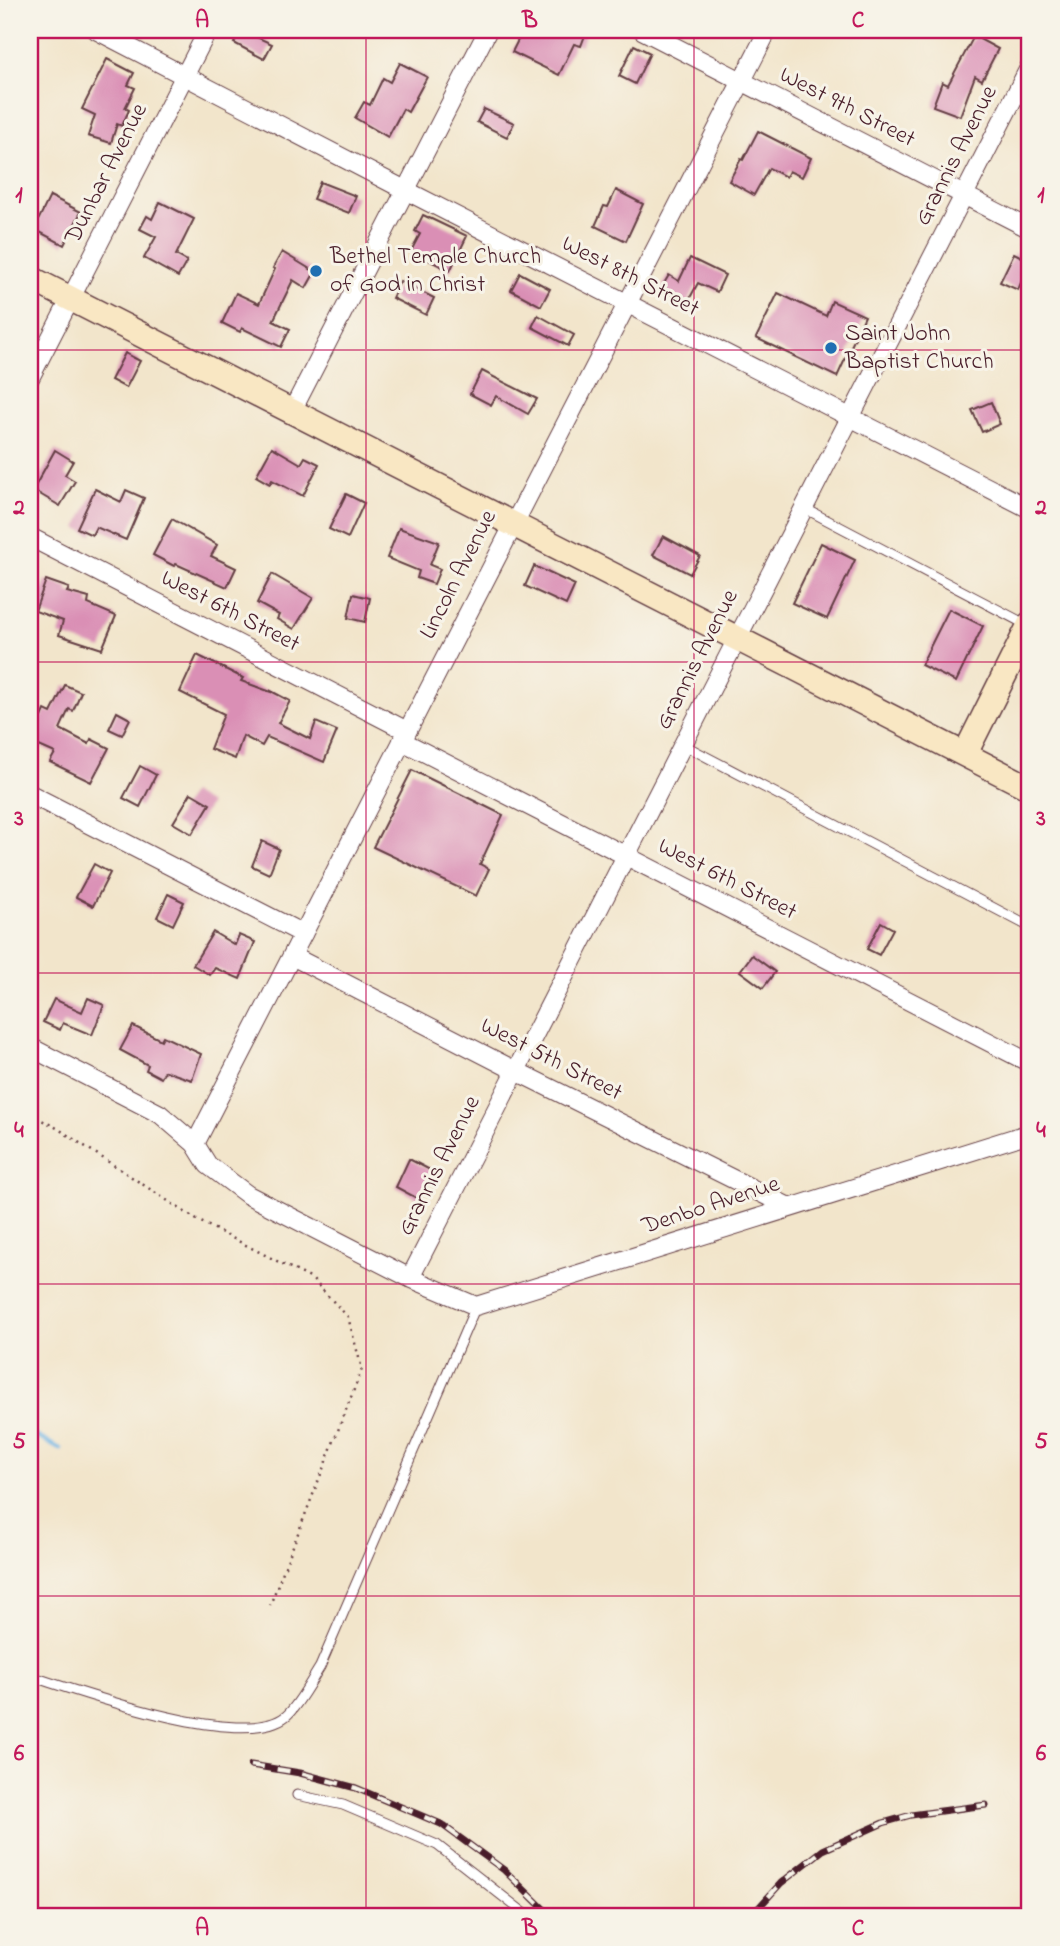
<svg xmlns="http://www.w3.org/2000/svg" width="1060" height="1946" font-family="'Indie Flower',sans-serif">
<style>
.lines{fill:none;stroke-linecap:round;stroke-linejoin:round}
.stream{stroke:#6cb4e4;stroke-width:4.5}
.building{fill:#da8fb5}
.lane-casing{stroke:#633d43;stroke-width:11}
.street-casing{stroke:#633d43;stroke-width:20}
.secondary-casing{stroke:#633d43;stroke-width:27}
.path{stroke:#633d43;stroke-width:2.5;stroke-dasharray:2 5;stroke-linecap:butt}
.lane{stroke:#fff;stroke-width:9}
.street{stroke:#fff;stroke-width:18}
.secondary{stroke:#f9e7c3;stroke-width:24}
.rail-casing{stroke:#4a1f2b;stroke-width:7}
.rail{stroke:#f7f3e8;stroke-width:4.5;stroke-dasharray:13;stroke-linecap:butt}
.grid{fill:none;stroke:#c2185b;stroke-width:2;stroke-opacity:0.55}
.poi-dot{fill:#1f6fb2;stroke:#f7f3e8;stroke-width:2.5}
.labels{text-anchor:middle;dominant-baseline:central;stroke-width:6;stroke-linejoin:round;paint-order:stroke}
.street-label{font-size:24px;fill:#4a1f2b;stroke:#f7f3e8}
.poi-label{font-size:24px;fill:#4a1f2b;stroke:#f7f3e8;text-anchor:start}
.neatline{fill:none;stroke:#c2185b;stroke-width:2.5}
.grid-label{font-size:23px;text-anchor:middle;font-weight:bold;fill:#c2185b}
</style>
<rect width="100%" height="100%" fill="#f7f3e8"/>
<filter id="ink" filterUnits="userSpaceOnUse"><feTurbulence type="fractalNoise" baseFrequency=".0143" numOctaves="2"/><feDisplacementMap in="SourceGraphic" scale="14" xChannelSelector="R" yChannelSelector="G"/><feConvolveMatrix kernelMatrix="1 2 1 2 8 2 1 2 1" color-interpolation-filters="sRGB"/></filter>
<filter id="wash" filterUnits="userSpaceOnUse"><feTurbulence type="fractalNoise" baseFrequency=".00686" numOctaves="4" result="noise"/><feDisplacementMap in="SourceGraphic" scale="28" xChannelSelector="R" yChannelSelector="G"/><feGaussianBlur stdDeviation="1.57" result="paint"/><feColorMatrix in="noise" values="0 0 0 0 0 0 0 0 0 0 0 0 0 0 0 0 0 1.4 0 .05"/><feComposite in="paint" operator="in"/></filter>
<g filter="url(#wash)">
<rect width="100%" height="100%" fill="#f2e5cb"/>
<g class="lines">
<!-- stream -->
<path class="stream" d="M30,1433L60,1449"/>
</g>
<g id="blocks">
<!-- building -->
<g class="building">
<path d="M241,30L272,44L264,59L234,43Z"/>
<path d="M523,30H587L581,46L574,44L559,75L512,52Z"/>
<path d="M974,36L998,49L982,80L975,76L960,116L933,106L942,82L948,85Z"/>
<path d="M634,45L650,53L635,84L619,76Z"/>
<path d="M107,59L134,73L128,85L135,88L125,108L129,110L122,126L117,124L111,143L88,136L95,115L82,109Z"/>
<path d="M400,63L427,77L408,112L403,109L388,137L355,118L364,102L370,105L383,78L390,82Z"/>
<path d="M484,109L514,123L507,137L477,122Z"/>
<path d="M758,131L811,158L802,177L789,171L786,177L769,168L754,195L729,181L741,159L743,160Z"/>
<path d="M320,182L356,196L349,213L313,199Z"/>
<path d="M616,190L643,204L626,241L595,226L604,206L608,207Z"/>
<path d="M50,196L81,212L64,245L34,229Z"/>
<path d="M160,202L194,219L176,255L187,261L178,277L144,258L156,237L140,229L147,216L152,219Z"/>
<path d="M423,215L467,236L450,271L411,251L420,234L415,231Z"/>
<path d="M282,252L315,272L306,288L293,280L273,321L290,329L281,347L242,328L240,332L222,323L236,293L259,304L275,269L273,268Z"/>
<path d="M1014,253L1030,261L1018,290L1000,282Z"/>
<path d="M690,258L725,275L717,292L698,283L686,305L660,290L669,275L679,281Z"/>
<path d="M520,273L550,289L541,306L511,290Z"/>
<path d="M400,281L434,298L426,315L392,298Z"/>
<path d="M778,293L826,316L832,301L865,316L837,377L756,338Z"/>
<path d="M538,315L574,335L568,346L532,327Z"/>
<path d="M125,353L140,361L126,388L111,380Z"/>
<path d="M482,371L537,399L528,414L496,396L491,405L470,394Z"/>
<path d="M991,402L1000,424L982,432L972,410Z"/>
<path d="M272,447L301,464L305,457L319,464L303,496L272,480L270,484L256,476Z"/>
<path d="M55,450L73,461L65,475L75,481L60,506L33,490Z"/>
<path d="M95,489L121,502L126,490L144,498L126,540L96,527L92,535L77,528Z"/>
<path d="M346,494L364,503L348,538L329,529Z"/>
<path d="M172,519L217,545L211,556L236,568L227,587L176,564L174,566L153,555Z"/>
<path d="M399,528L439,542L430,565L440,569L434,584L417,578L419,571L387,558Z"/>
<path d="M663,536L700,556L690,574L653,555Z"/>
<path d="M821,543L855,560L827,619L792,603Z"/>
<path d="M534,566L575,585L566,605L525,586Z"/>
<path d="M272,574L313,598L294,629L277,619L279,615L257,603Z"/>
<path d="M46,580L69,588L67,592L89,598L88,604L116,616L102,649L59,635L63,621L35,611Z"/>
<path d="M353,594L370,598L365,622L348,618Z"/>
<path d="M949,609L983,626L956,682L921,665Z"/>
<path d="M197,655L243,678L241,681L271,692V691L290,701L278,723L310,739L316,722L337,731L324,762L267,737L262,746L243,736L235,759L210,749L224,714L180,692Z"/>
<path d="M65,685L81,692L73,711L69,709L60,729L89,744L91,739L109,748L91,782L50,762L55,753L30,742V710L42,717L45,710L51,713Z"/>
<path d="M117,712L130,719L122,735L109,729Z"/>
<path d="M140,766L156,775L140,807L123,798Z"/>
<path d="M412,770L503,815L480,864L489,869L476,896L373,847Z"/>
<path d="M191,793L210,804L192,834L173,823Z"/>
<path d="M262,841L279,849L269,874L252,866Z"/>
<path d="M94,864L110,873L93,906L76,897Z"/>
<path d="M168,894L184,902L173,925L157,917Z"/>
<path d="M881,922L893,929L879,955L867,949Z"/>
<path d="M213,932L235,945L239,935L255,942L240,979L215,968L210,975L193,965Z"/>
<path d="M752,955L775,972L763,988L740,971Z"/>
<path d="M88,998L104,1005L92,1035L63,1023L60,1030L43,1022L54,999L82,1012Z"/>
<path d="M133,1026L161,1040L163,1036L201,1054L192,1080L165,1071L161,1078L146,1070L148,1065L120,1050Z"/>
<path d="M409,1159L434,1172L420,1200L396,1187Z"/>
</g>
</g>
</g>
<g filter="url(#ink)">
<use href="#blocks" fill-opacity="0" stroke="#633d43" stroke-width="2"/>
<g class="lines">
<!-- lane casing -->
<g class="lane-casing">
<g id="lane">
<path d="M804,508L1029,626"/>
<path d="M682,744L1030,927"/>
<path d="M30,1676C81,1692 243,1751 286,1716C298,1706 311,1681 320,1667L476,1306"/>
<path d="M297,1795L343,1805L437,1845L528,1916"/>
</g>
</g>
<!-- street casing -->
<g class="street-casing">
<g id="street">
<path d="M96,30L405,190L1030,509"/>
<path d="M642,30L1030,229"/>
<path d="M30,378L208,30"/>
<path d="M291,413L488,30"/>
<path d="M30,537L407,731"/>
<path d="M402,741L1030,1063"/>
<path d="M30,794L303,934"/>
<path d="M292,956L516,1071L789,1207"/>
<path d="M30,1047L160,1114L195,1144L208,1165L248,1195L410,1278L476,1306L1030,1133"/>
<path d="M195,1144L768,30"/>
<path d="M410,1278L1030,66"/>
</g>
</g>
<!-- secondary casing -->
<g class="secondary-casing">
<g id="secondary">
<path d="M30,278C362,449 697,617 1030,788"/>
<path d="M965,754L1030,624"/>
</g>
</g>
<!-- path -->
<path class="path" d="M30,1114L57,1128L197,1220L312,1279L348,1317L362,1369L270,1605"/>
<!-- lane -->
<use href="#lane" class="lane"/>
<!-- street -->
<use href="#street" class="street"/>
<!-- secondary -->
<use href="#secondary" class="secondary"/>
<!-- rail casing -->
<g class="rail-casing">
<g id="rail">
<path d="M251,1765L300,1773L356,1788L441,1824L504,1870L551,1916"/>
<path d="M751,1916L781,1883L823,1850L883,1823L911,1815L986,1805"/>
</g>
</g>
<!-- rail -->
<use href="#rail" class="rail"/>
</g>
</g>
<!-- grid -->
<path class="grid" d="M366,30V1916M694,30V1916M30,350H1030M30,662H1030M30,973H1030M30,1284H1030M30,1596H1030"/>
<!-- markers -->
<g class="poi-dot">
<circle cx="316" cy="271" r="7"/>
<circle cx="831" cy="348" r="7"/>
</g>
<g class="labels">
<!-- street labels -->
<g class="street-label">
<text transform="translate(847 108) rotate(27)">West 9th Street</text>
<text transform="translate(957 156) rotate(-63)">Grannis Avenue</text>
<text transform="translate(107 174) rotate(-63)">Dunbar Avenue</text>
<text transform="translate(630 277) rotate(27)">West 8th Street</text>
<text transform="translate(459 575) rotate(-63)">Lincoln Avenue</text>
<text transform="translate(230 612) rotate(27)">West 6th Street</text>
<text transform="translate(698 660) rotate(-63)">Grannis Avenue</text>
<text transform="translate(727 880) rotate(27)">West 6th Street</text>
<text transform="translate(551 1060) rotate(27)">West 5th Street</text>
<text transform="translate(440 1166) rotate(-63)">Grannis Avenue</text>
<text transform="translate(711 1206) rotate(-18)">Denbo Avenue</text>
</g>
<!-- poi labels -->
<g class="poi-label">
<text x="330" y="257">Bethel Temple Church<tspan x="330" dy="28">of God in Christ</tspan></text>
<text x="845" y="334">Saint John<tspan x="845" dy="28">Baptist Church</tspan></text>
</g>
</g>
<!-- margin -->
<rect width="1060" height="1946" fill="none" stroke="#f7f3e8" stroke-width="77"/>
<rect x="38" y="38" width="983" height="1870" class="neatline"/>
<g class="grid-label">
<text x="202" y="27">A</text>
<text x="530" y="27">B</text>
<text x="858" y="27">C</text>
<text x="19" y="202">1</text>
<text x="1041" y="202">1</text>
<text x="19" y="514">2</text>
<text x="1041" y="514">2</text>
<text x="19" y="825">3</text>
<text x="1041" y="825">3</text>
<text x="19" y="1137">4</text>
<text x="1041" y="1137">4</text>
<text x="19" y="1448">5</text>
<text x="1041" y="1448">5</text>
<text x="19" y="1760">6</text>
<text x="1041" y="1760">6</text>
<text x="202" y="1935">A</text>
<text x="530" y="1935">B</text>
<text x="858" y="1935">C</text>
</g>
</svg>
